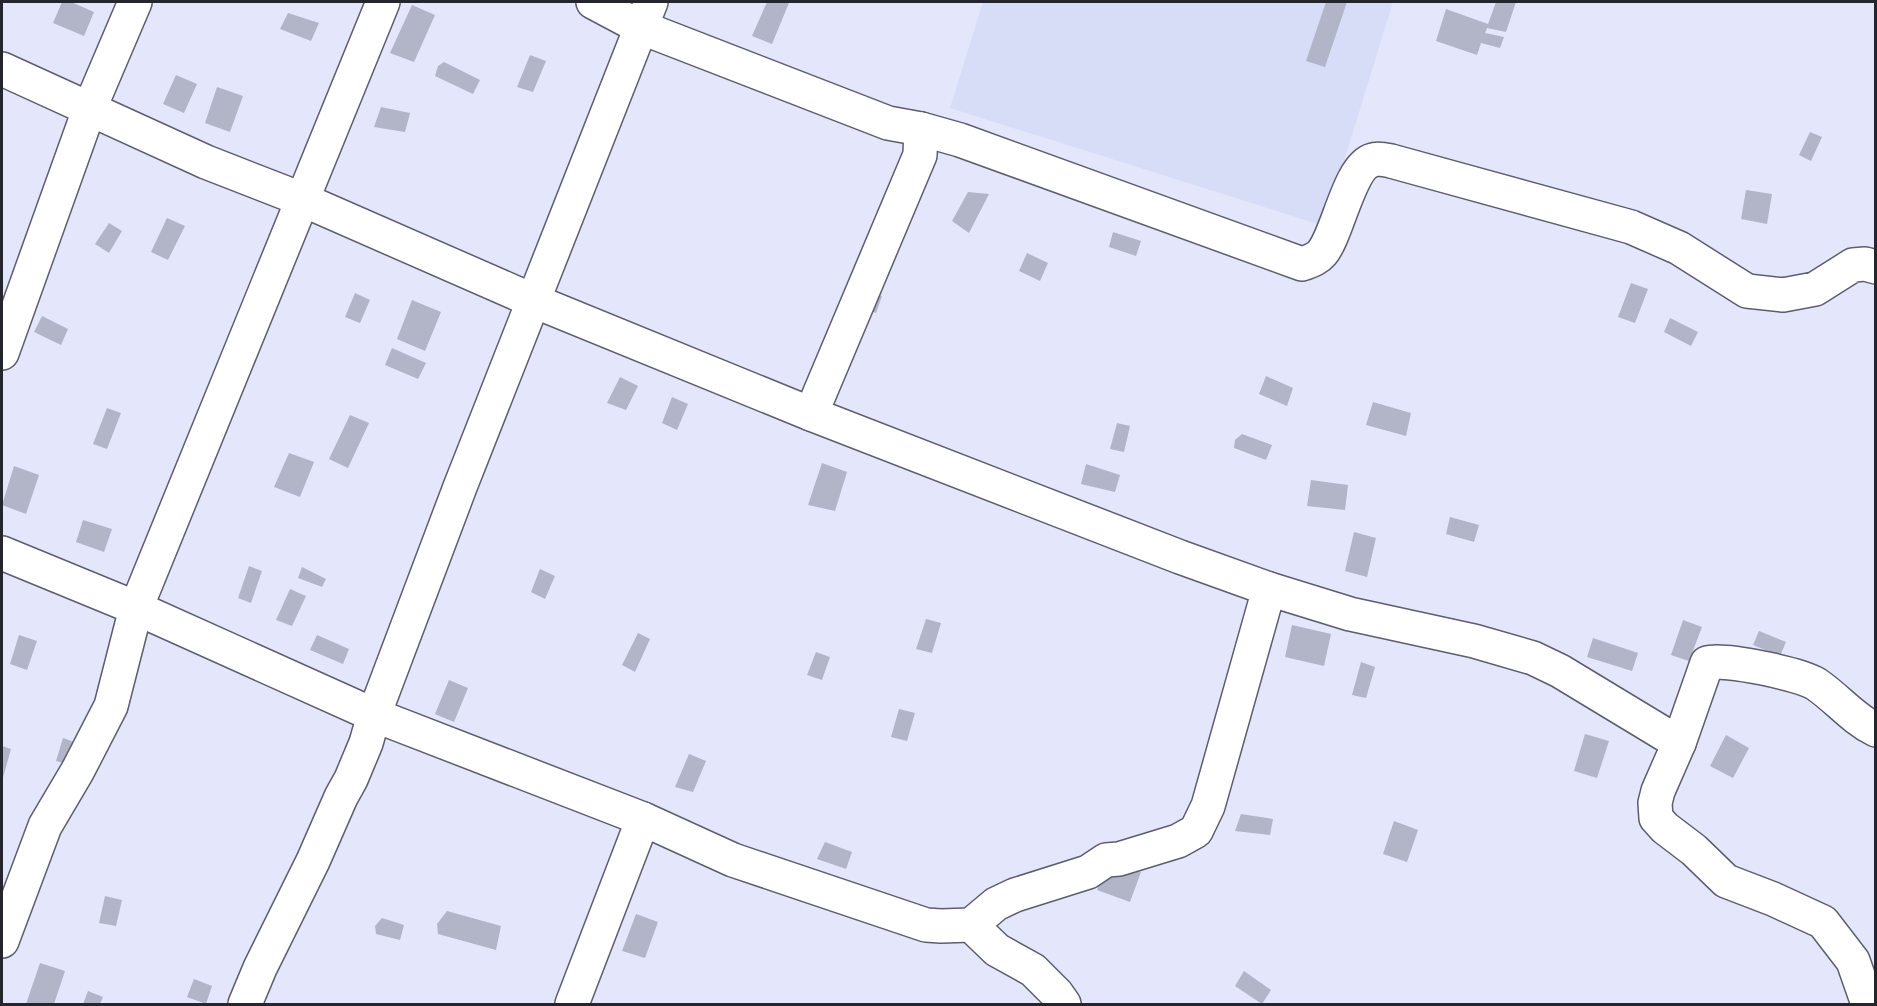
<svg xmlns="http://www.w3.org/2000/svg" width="1877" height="1006" font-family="'DM Sans',sans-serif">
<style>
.built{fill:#d7dcf7}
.building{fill:#b2b5c8}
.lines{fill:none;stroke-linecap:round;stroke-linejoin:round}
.minor-casing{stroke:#5b5e6f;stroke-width:36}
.minor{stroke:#fff;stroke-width:33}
</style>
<rect width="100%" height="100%" fill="#e4e7fb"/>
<!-- built -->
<path class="built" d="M983,2H1393L1324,226L950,108Z"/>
<!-- building -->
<g class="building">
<path d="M62,2H71L94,12L84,36L53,23Z"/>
<path d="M767,2L789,3L772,44L752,36Z"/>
<path d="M1326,2H1347L1325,67L1306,61Z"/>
<path d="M1496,2H1516L1506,32L1487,28L1485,33L1504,37L1500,48L1481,43L1477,55L1436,41L1446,9L1488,24Z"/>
<path d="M412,5L435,15L414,62L390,53Z"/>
<path d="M288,13L319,23L311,41L280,29Z"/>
<path d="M530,55L546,61L533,92L517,87Z"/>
<path d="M444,62L480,80L473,94L435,76L438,66Z"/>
<path d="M176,75L197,84L184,113L163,104Z"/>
<path d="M217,87L243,96L230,132L205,123Z"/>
<path d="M381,107L410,113L405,132L374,127Z"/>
<path d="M1810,132L1822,137L1811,161L1799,155Z"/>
<path d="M1746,190L1772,194L1767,224L1741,219Z"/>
<path d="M968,192L989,194L969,233L952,221Z"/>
<path d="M167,218L185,226L168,260L151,252Z"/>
<path d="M109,223L122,231L109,253L95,244Z"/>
<path d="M1113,232L1141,241L1136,256L1109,247Z"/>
<path d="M1027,253L1048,263L1040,281L1019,271Z"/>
<path d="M1631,283L1648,289L1635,323L1618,317Z"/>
<path d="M869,292L882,296L876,313L862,308Z"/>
<path d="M355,293L370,300L360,323L345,317Z"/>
<path d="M412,300L441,312L425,351L397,339Z"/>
<path d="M42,316L68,329L61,345L34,332Z"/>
<path d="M1670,318L1698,332L1691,346L1664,332Z"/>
<path d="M392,348L426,363L418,379L385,365Z"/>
<path d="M1266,376L1293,388L1287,406L1259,394Z"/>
<path d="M620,377L638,386L626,410L607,403Z"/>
<path d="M672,397L688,404L677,430L662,423Z"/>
<path d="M1373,402L1411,413L1406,436L1366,425Z"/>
<path d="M107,408L121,413L107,449L93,444Z"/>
<path d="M350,415L369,423L348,468L329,459Z"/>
<path d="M1117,423L1130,426L1124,452L1110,449Z"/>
<path d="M1242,434L1272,445L1266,460L1234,448L1235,440Z"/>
<path d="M289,453L314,462L300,497L274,487Z"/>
<path d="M822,463L847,472L835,511L808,505Z"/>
<path d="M1086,464L1120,475L1115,492L1081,484Z"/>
<path d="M14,466L39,475L26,514L2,505Z"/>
<path d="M1311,480L1348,485L1345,510L1307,506Z"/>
<path d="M1450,517L1479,525L1474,542L1446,534Z"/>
<path d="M83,520L112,529L104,552L76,542Z"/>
<path d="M1354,532L1376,538L1367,577L1345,571Z"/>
<path d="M249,566L262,571L251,603L238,598Z"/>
<path d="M302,567L326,579L322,587L298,578Z"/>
<path d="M540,569L555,576L545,599L531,592Z"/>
<path d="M290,589L306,596L292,626L276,620Z"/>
<path d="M926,619L941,623L932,653L916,649Z"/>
<path d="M1683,620L1702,627L1689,661L1671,655Z"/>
<path d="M1292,625L1331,634L1324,666L1285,657Z"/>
<path d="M1759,631L1786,642L1780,656L1753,645Z"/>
<path d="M638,633L650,639L635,672L622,665Z"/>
<path d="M19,635L37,641L27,670L10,664Z"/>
<path d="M317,635L349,649L343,664L310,650Z"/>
<path d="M1593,638L1638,653L1632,671L1587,657Z"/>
<path d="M816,652L830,657L822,680L807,675Z"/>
<path d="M1361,662L1375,667L1366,698L1352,695Z"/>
<path d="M449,680L468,688L454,722L435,714Z"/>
<path d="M899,709L915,713L907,741L891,737Z"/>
<path d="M1585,734L1609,741L1597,778L1574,771Z"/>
<path d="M1726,735L1749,748L1733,778L1710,766Z"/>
<path d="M63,738L77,743L70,765L56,761Z"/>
<path d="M2,746L11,749L2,781Z"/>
<path d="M689,754L706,761L693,792L675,787Z"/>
<path d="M1241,814L1273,819L1270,835L1235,831Z"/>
<path d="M1394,821L1418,830L1407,862L1383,854Z"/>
<path d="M825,842L852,852L846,869L817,859Z"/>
<path d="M1107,861L1141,872L1130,902L1097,890Z"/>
<path d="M105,896L122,900L116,926L99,923Z"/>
<path d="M447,911L501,926L496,950L438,934L437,924Z"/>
<path d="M636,914L658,922L645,958L622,951Z"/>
<path d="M382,918L404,925L400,940L376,934L375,926Z"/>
<path d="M40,963L65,971L54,1004H26Z"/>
<path d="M1244,971L1271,990L1262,1004L1235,986Z"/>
<path d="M194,979L212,986L206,1004L187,997Z"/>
<path d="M88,991L103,997L100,1004H83Z"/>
</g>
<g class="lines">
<!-- minor casing -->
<g class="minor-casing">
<g id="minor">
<path d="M383,2L136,608L374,715L643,819L733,860L926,925L941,926L971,925L996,904L1015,895L1088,872L1106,860L1119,859L1178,841L1196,831L1208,806L1269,589"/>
<path d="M593,2L640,27L888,123L921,129L960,140L1302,264C1310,261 1317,259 1322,253C1338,234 1349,166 1373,160C1378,158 1386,160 1391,161L1631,227L1679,248L1747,291L1783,295L1815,289L1853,265L1865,264L1876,267"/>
<path d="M2,69L206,162L301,199L534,301L811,414L1180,557L1269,589L1350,614L1474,641L1533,658L1560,671L1679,743"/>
<path d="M2,353L89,110L135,2"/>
<path d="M811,414L920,155L921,129"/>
<path d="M2,553L136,608L111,706L78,770L45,826L2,941"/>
<path d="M971,925L997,950L1033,970L1057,994L1064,1004"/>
<path d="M245,1004L260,968L313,861L341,797L351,779L366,743L374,715L460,487L651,2"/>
<path d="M572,1004L643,819"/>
<path d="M1868,1004L1853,961L1823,922L1773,899L1726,881L1694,850L1665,828L1656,818L1655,803L1658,791L1679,743L1707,663C1724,658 1800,674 1816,684C1838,699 1852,718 1876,730"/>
</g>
</g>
<!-- minor -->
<use href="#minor" class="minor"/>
</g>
<!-- border -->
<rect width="1877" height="1006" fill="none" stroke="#24252d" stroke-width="6"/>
</svg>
